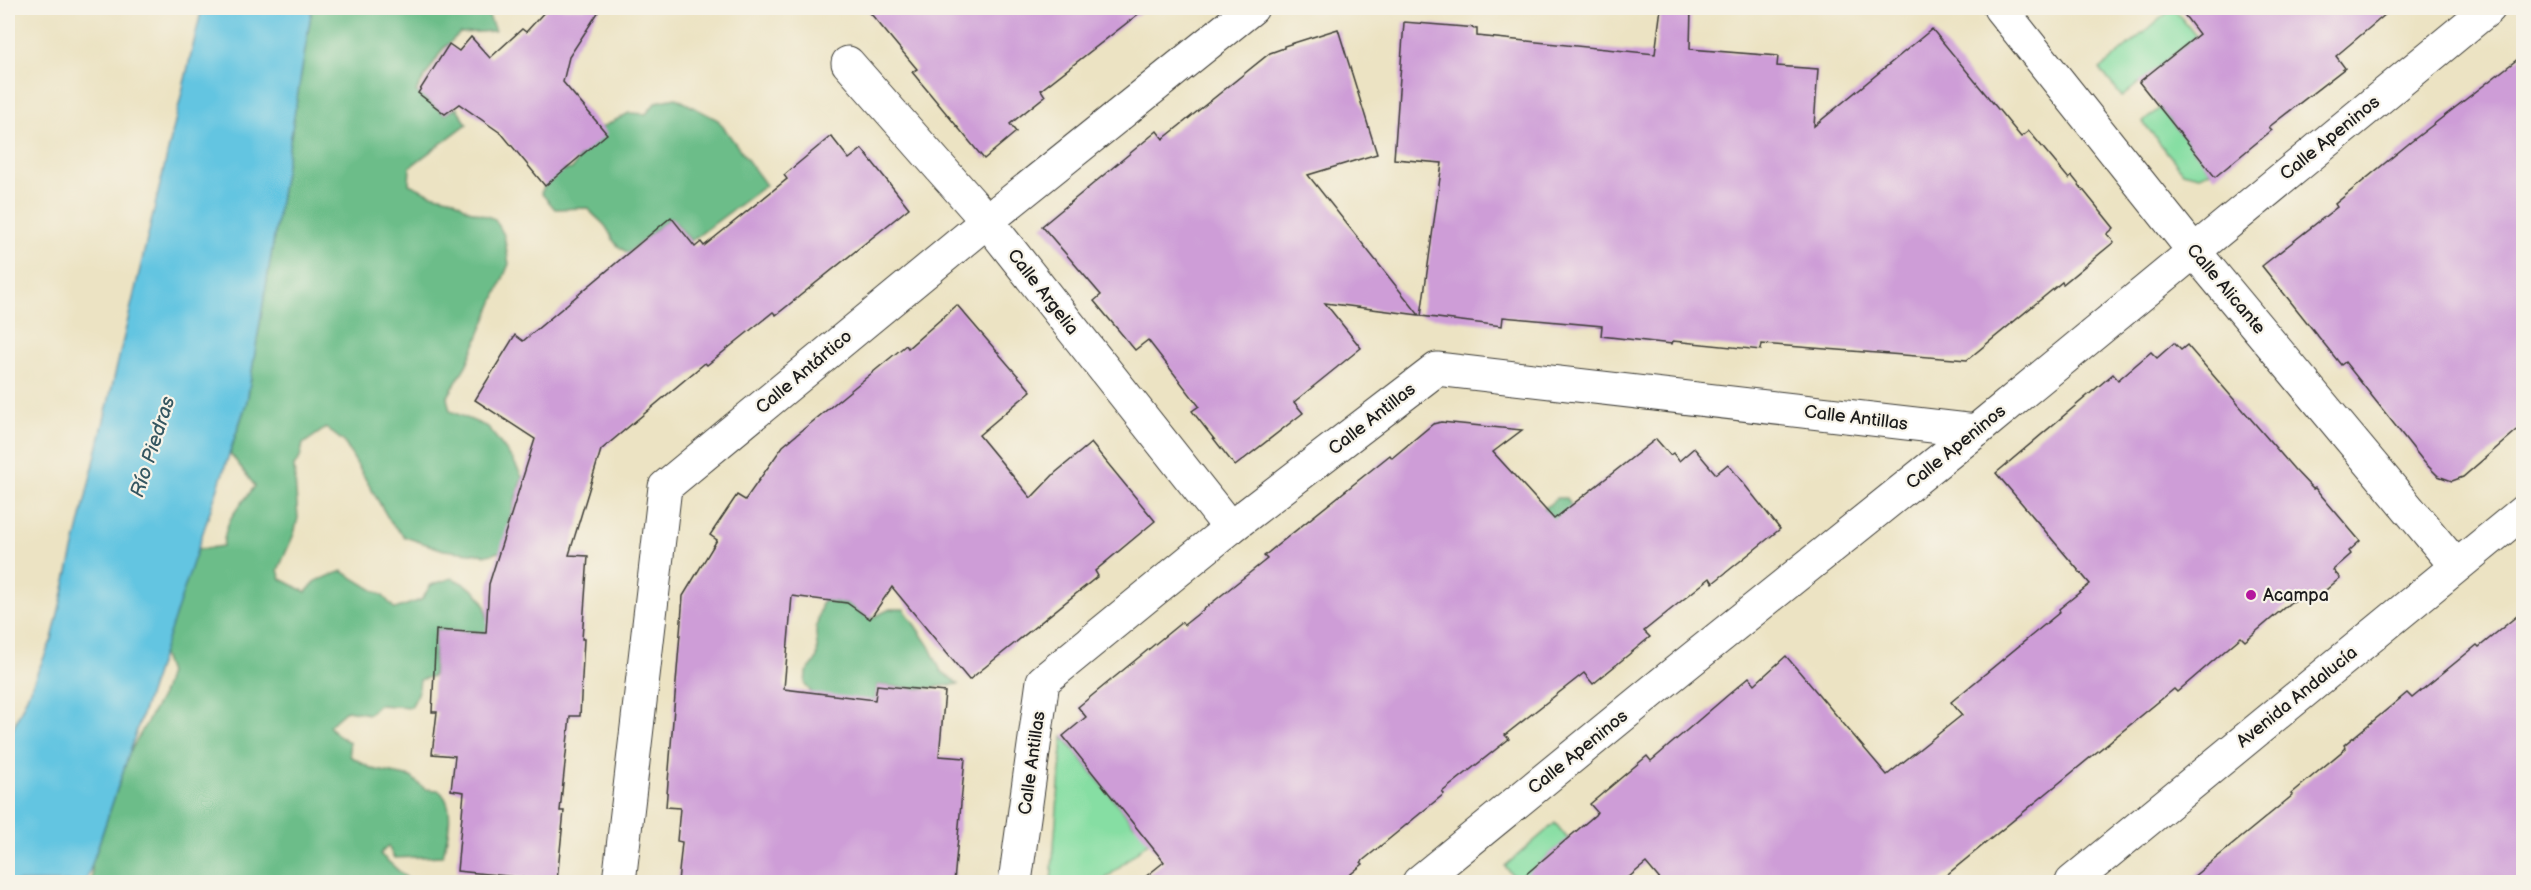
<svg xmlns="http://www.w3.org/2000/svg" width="2531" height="890" font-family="'Balsamiq Sans',sans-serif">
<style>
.green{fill:#86dea3;stroke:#517d60;stroke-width:1.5}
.forest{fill:#6cbd89;stroke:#446c52;stroke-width:1.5}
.water{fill:#63c5e1;stroke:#40707e;stroke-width:1.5}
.building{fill:#ce9dd7}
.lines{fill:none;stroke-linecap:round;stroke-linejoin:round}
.minor-casing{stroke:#3b3a35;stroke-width:35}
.tertiary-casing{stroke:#3b3a35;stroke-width:35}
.minor{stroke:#fff;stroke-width:33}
.tertiary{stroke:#fff;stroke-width:33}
.poi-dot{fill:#b5179e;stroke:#f7f3e8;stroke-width:2}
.labels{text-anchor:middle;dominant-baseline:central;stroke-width:4.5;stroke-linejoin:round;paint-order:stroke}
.street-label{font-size:18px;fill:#1c1c1c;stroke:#f7f3e8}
.poi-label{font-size:18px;fill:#1c1c1c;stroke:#f7f3e8;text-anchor:start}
.water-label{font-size:20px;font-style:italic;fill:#355761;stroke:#f7f3e8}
</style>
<rect width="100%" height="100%" fill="#f7f3e8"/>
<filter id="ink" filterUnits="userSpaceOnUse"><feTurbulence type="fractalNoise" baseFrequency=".0167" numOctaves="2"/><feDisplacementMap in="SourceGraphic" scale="12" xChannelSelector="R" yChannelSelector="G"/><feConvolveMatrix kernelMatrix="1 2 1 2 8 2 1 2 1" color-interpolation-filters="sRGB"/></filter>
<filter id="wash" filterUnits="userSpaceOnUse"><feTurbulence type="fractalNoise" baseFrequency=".008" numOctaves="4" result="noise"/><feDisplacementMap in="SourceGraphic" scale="24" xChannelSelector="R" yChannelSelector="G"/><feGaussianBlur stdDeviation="1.35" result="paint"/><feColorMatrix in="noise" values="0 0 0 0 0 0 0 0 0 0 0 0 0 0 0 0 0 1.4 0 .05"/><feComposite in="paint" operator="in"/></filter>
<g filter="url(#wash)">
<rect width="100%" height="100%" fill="#ece3c3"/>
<!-- green -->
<g class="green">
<path d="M2173,8L2196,36L2122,97L2100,69Z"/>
<path d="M2160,108L2211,171L2199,176L2183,172L2143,122Z"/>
<path d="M1063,736L1134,825L1186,809L1102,882H1051Z"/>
<path d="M1555,823L1568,839L1534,868L1546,882H1518L1505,866Z"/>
</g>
<!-- forest -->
<g class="forest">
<path d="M312,8H455L458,12H477L489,16L495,31L460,33L442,50L416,91L445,114L457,108L467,124L410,167L409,184L431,194L453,199L469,210L495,219L504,235L509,264L467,364L447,398L450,411L488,427L513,460L522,477L508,524L523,530L509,549L488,555L444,550L405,537L391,523L344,442L326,428L303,444L300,458L294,466L298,518L294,534L278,570L281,579L306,592L316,581L342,571L383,596L395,609L421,600L431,585L452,578C471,587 488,596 487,620L537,624L535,635L436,630L433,676L420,680L418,694L411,707L378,705L369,714L347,710L329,726L336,734L349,742L350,756L372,769L411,777L425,789L438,790C457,804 448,837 442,856L394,858L388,846L380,854L411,882H92V864L129,754L162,695L169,673L162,653L197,550L223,546C227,514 237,511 255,486L230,453L247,401Z"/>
<path d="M676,98L718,120L766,185L691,241L671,217L628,253C610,242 616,242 606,227C601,220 593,216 588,208L555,209L541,193L552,172L572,169L583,152L587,135L629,113L646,114L656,102Z"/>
<path d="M1557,498H1567L1579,521L1544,520V509Z"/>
<path d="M823,600L847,603L870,619L890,609H904L929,646L941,671L958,684L922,689L877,685L872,727L812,693L805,685L806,672C822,657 817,653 816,633C816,623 820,610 823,600Z"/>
</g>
<!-- water -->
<path class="water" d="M202,8H312L247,401L86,882H8V740L52,639Z"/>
<g id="blocks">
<!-- building -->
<g class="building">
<path d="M548,8H601L569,57L563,82L607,134L545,186L502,134L459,104L445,114L418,93L449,44L459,51L471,37L490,58L522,29L526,32Z"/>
<path d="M866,8H1146L1041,90L1045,96L1010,124L1016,132L984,159L912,72L917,69Z"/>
<path d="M1661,8H1691L1690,49L1778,56L1777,66L1818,69L1814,126L1932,29L2021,137L2029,131L2069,179L2072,176L2114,228L2107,234L2114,242L2063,284L2062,282L1967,360L1762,344L1761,350L1673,341L1672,344L1601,336L1602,326L1503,317L1502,326L1421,316L1442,163L1394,159L1404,22L1477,28V36L1655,54Z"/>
<path d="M2179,8H2393L2336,56L2345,68L2269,127L2272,130L2215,177L2139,82L2199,34Z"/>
<path d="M1338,29L1377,154L1308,175L1419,315L1325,303L1361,348L1294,402L1303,413L1235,466L1192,411L1199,406L1148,340L1135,350L1094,301L1101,295L1042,226L1157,131L1163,139L1270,53L1284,48V46Z"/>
<path d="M2523,55V425L2463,477L2452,481L2438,476L2424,462L2345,362L2341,365L2262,266L2337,207L2335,204L2412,141Z"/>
<path d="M831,136L849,159L862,149L909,208L776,315L773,312L707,365L705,363L601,450L569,555L588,556L582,639H584L580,716H570L560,811H564L557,881L457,871L464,792L451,790L455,756L432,754L437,712H432L436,630L486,633L489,584L535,439L475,400L515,335L523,341L671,217L695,247L701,242L704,246L787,179L784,175Z"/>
<path d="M957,305L1031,391L979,435L1031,498L1055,473L1091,443L1155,521L1095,571L1098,576L969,680L892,587L870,619L847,603L792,596L784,689L875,700L877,685L945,692L939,756L965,758L954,882H678L682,842L677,841L680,808L666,807L683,596L717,540L710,535L737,495L745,500L783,446L906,345L908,348Z"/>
<path d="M2174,343L2181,350L2187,345L2294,469L2313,489L2315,488L2360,541L2349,551L2351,554L2333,570L2340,578L2320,595L2291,602L2245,641L2241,637L2177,692L2174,689L1938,882H1662L1646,863L1623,882H1517L1595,815L1597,812L1590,804L1647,756L1651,761L1749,677L1755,684L1786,656L1887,775L1962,715L1951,702L2060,612L2059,609L2090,584L1996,473L2113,374L2118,380L2151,352L2157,358Z"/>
<path d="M1441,422L1522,430L1493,452L1554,519L1656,439L1670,455L1673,453L1679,461L1694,448L1716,474L1728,464L1780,529L1713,583L1710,578L1644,631L1650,637L1593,684L1584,673L1505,735L1509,739L1442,792L1444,794L1361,862L1363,864L1341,882H1139L1164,862L1063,736L1086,717L1078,707L1182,622L1184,625L1267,559L1264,556L1390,455L1392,458L1433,424Z"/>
<path d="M2523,611V882H2187L2293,795L2291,794L2346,748L2344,745L2407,693L2412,698L2477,645L2479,647Z"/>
</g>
</g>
</g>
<g filter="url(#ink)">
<use href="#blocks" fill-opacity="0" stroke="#3b3a35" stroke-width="1.5"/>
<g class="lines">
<!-- minor casing -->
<g class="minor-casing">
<g id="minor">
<path d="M2000,8L2193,250L2456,566"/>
<path d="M848,63L987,221L1230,528"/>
<path d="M619,882L665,487L987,221L1252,8"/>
<path d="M1015,882L1043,681L1230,528L1437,369L1976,431"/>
<path d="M1419,882L1655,689L1976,431L2489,8"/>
</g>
</g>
<!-- tertiary casing -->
<g class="tertiary-casing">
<path id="tertiary" d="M2072,882L2524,511"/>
</g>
<!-- minor -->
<use href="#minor" class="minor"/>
<!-- tertiary -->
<use href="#tertiary" class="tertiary"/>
</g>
</g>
<!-- markers -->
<circle class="poi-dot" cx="2251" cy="595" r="6"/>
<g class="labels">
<!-- street labels -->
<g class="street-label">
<text transform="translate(2330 138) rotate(-39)">Calle Apeninos</text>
<text transform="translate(2226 289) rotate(50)">Calle Alicante</text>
<text transform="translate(1043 292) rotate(52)">Calle Argelia</text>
<text transform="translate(804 372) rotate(-40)">Calle Antártico</text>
<text transform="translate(1856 418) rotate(7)">Calle Antillas</text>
<text transform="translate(1372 419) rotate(-38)">Calle Antillas</text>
<text transform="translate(1956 447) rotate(-39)">Calle Apeninos</text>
<text transform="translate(2297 697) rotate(-39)">Avenida Andalucía</text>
<text transform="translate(1578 752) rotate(-39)">Calle Apeninos</text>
<text transform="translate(1032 763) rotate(-82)">Calle Antillas</text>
</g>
<!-- poi labels -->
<g class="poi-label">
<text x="2263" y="595">Acampa</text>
</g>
<!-- water labels -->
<g class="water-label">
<text transform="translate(153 447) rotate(-72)">Río Piedras</text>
</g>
</g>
<!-- margin -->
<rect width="2531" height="890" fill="none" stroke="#f7f3e8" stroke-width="30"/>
</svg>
